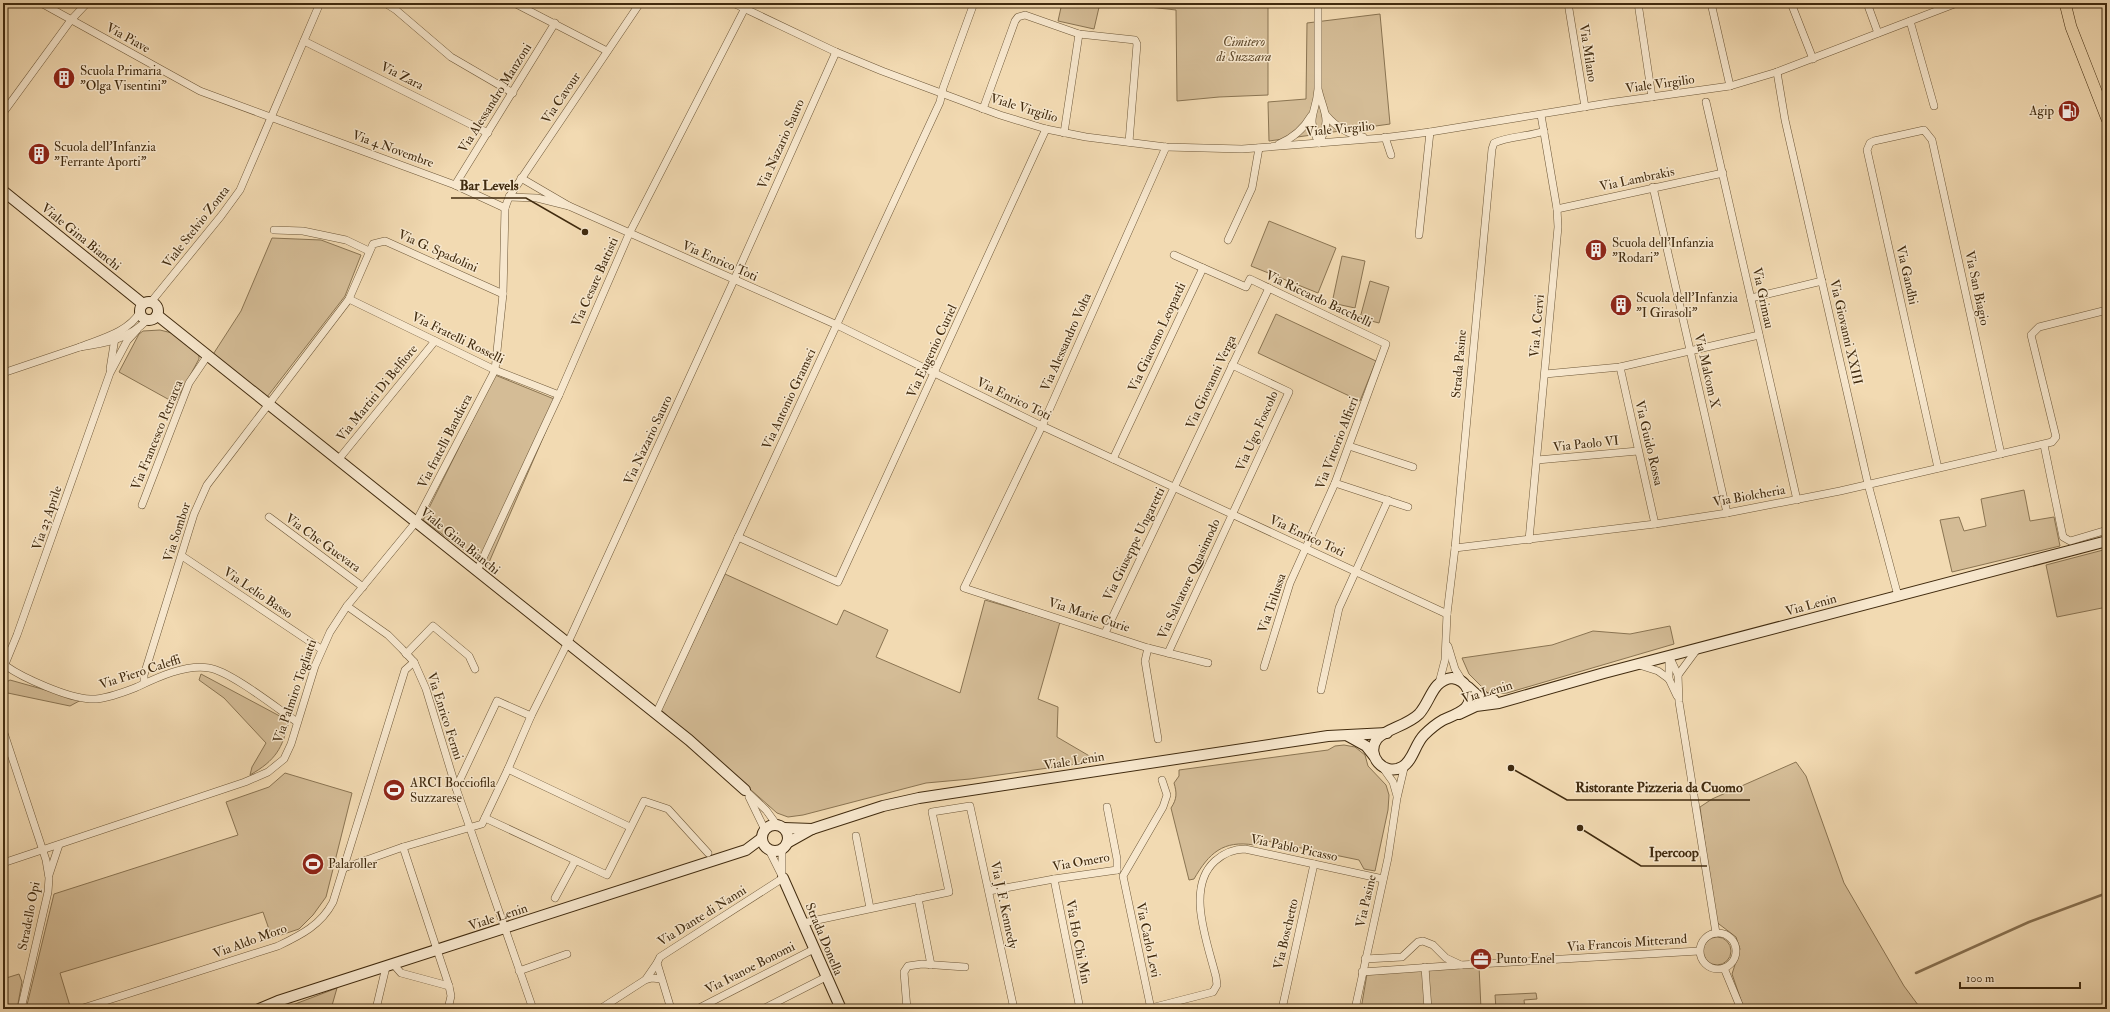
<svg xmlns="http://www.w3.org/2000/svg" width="2110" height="1012" font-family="'IM FELL Double Pica',serif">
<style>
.green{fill:#d4bc96;stroke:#8a7452}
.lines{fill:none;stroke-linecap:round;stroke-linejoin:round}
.stream{stroke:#877050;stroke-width:2.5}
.street-casing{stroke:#6d5738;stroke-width:8}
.secondary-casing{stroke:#412b0f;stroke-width:12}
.primary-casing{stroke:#412b0f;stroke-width:12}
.street{stroke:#f7e7cd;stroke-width:7}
.secondary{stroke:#f7e7cd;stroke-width:10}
.primary{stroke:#f2dab2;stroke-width:11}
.labels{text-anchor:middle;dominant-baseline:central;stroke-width:3;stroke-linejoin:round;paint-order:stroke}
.street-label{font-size:13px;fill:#412b0f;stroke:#f7e7cd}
.park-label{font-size:13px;font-style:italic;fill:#5e482a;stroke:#f7e7cd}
.poi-label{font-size:13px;fill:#412b0f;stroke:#f7e7cd;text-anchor:start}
.leader{fill:none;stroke:#412b0f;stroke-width:1.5}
.callout-dot{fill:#412b0f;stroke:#f7e7cd;stroke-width:1.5}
.callout-label{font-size:14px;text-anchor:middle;font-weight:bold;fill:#412b0f;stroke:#f7e7cd;stroke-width:3;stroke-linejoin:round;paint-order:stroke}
</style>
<rect width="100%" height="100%" fill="#f2dab2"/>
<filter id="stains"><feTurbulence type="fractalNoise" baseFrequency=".005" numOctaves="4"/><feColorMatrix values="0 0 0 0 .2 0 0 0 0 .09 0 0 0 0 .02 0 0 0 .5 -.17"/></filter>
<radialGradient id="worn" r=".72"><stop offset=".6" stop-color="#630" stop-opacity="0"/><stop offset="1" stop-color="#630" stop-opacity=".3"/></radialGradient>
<!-- green -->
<g class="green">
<path d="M1062,3H1100L1094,29L1058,21Z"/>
<path d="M1113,3H1268V95L1219,97L1177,101L1176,10Z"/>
<path d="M1380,14L1390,124L1269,141L1268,102L1306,99L1307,23Z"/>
<path d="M1269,221L1336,248L1318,293L1251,266Z"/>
<path d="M272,238L321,240L361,255L345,296L264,401L212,356L241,311Z"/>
<path d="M1342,256L1365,261L1355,308L1332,303Z"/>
<path d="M1370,281L1389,287L1379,323L1360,318Z"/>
<path d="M1276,314L1376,361L1360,401L1258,353Z"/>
<path d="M160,330L172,333L199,355V359L175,403L119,372L139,334L143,331Z"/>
<path d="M495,375L559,401L487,567L423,520Z"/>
<path d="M2024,490L2030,521L2054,517L2060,546L1952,572L1940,520L1959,517L1964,531L1986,526L1981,499Z"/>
<path d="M2107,549V607L2057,617L2046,565Z"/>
<path d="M725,574L837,625L844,610L888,630L876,657L960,693L985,600L1060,622L1038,699L1058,707L1057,737L1098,761L970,779L926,783L803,815L788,817L777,813L661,710Z"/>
<path d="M1670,626L1674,644L1507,693L1489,694L1469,674L1462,658L1552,645L1593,631L1630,634Z"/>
<path d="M201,674L289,721C282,749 276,760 250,775L252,767L266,743L224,698L199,680Z"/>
<path d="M10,680L81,700L70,706L3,692V684Z"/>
<path d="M1344,745L1355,747L1365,755L1368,766L1386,785L1389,795L1388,810L1375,871L1364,869L1359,860L1262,840L1254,845C1223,840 1209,853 1194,879L1189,880L1171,808C1177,799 1177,793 1174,783L1179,776V770L1328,750L1335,746Z"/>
<path d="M1796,762L1806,776L1844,883L1904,986L1921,1009H1744L1732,974L1740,949L1736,937L1715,921L1700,807L1712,799Z"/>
<path d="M285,773L352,793L326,897L313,915L299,929L272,938L263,912L60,973L70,1006L62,1009H26L54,894L238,835L226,802L269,787Z"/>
<circle cx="1717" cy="951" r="14"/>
<path d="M1479,966L1481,1009H1361L1367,974Z"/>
<path d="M19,974L22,982L17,1009H3V979Z"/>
<path d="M337,988L331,1009H282Z"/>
<path d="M1536,993L1537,999L1524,1000L1525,1009H1496L1495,995Z"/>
</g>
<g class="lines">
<!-- stream -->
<path class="stream" d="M1916,973L2029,922L2107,893"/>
<!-- street casing -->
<g class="street-casing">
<g id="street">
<path d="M41,3L200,91L455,185L505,208"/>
<path d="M385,3L396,10L451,57L513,93"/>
<path d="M514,3L607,51"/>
<path d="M733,3L836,52L882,71L1000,115L1046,129L1086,137L1166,147L1242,149L1382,138L1430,132L1608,103L1730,86L1777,72L1957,3"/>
<path d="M1318,3V89C1316,116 1305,115 1319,143C1332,118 1324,114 1318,89"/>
<path d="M1568,3L1585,107"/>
<path d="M1638,3L1652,97"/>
<path d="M1711,3L1730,86"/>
<path d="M1791,3L1813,59"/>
<path d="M1867,3L1878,33"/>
<path d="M1910,21L1934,106"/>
<path d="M304,41L488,133"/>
<path d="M1777,72L1785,120L1868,484L1898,596"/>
<path d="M1706,102L1797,500"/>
<path d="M983,109L1015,21L1018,17L1025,15L1079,34L1135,40L1137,44L1129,142"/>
<path d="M3,113L71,20L87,3"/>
<path d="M1326,115C1336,127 1347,134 1363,137"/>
<path d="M1064,133L1079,34"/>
<path d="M1385,137L1391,155"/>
<path d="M1279,144C1293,138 1303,130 1311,116"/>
<path d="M1166,147L1042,426L964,588L1148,648L1208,663"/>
<path d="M455,185L555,23"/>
<path d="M1653,187L1727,513"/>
<path d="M509,197L537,198L569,206L521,178"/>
<path d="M569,206L837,325L1042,426L1447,614"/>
<path d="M1557,209L1723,173"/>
<path d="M274,230L303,231L346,240L369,251"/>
<path d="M1419,235L1430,132"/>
<path d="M1228,240L1252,188L1259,148"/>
<path d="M1174,255L1203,268"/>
<path d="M1751,298L1822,281"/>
<path d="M349,299L495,370L559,395"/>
<path d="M151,302L221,216L240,190L320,3"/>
<path d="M140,312C129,332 100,339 80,347C106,343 129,339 147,320"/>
<path d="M1620,367L1655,524"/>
<path d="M110,369L115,338"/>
<path d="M3,373L80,347"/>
<path d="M1545,374L1620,367L1759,335"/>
<path d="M2044,445L2063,537L2070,541L2107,530"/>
<path d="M1349,446L1413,467"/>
<path d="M1113,459L1203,268L1246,287L1250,279L1386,344L1335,483L1290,583L1264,667"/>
<path d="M338,460L435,341"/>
<path d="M1537,460L1638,451"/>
<path d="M1938,468L1867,150L1870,143L1874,141L1924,130L1932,140L2001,454"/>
<path d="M1335,483L1408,507"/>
<path d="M142,505L189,383L208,355"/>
<path d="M269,517L363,587"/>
<path d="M738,537L838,582L1046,129"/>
<path d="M1529,540L1558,227L1557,209L1541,115"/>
<path d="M1455,548L1655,524L1727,513L1840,491L2052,442L2056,437L2031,335L2039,327L2107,310"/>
<path d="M182,556L321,649"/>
<path d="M477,571L559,395L629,234L745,8"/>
<path d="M347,606L388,635L402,649L414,662L426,689L456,788L533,1009"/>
<path d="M1105,633L1269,288"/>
<path d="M1448,646L1455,669L1463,682"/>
<path d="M1148,648L1145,661L1158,739"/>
<path d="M1698,648L1678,675L1679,702L1716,933"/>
<path d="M1168,653L1289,392L1232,365"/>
<path d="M406,654L433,626L469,656L475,669"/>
<path d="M1669,656V679"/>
<path d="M1669,656L1678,675"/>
<path d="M1636,664L1658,671L1669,679L1677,696"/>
<path d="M6,666C23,678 68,698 90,699C104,700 124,692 137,687C158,677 186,664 209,668C230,671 278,709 297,722"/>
<path d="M3,669L17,635L110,373L127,341L137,330"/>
<path d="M144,683V675L194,514L207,485L349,299L373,244L385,241L503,294"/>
<path d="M1439,683L1445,660L1447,614L1455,548L1492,149L1494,143C1509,136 1528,137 1544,131"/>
<path d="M1321,690L1339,608L1388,500"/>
<path d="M656,714L940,102L943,88L974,3"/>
<path d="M3,730L46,860L49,878L48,892L21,1009"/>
<path d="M1383,768L1393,782L1397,796"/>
<path d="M508,769L630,827"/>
<path d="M456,788L497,701L531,716"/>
<path d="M745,790L766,810L777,825"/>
<path d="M749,797L765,830"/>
<path d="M1107,807L1117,859V870"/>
<path d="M485,818L607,875L644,801L668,809L708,853"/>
<path d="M856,836L870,908"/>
<path d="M403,847L449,986L451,996L448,1009"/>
<path d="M782,849V872"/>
<path d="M769,850L783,878"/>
<path d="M3,863L245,782L268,772L284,759L291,744L315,666L330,632L347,606L416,522L495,370L503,294L505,208L509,197L640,3"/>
<path d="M344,868L403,847L482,824L508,769L531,716L571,636L734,280L836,52"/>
<path d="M49,875L59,845"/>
<path d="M1054,879L1080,1009"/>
<path d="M989,891L1054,879L1117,870"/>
<path d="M555,898L575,861"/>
<path d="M918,898L931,965"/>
<path d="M803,923L949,892L932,812L970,806L1014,1009"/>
<circle cx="1718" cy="951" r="18"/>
<path d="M394,965L401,973L449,986"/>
<path d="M1461,965L1699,951"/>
<path d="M1425,967L1428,1009"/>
<path d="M1724,968L1741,1009"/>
<path d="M519,971L567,954"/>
<path d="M1362,972L1461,965L1446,958L1433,945L1423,941L1418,942L1402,957L1365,959"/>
<path d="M646,979L657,963"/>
<path d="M80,1009L278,946C301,935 321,925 333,902L405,670L414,662"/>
<path d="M376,1009L386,967"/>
<path d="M600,1009L645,980L652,978L661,979"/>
<path d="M671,1009L657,963L660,957L783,878"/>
<path d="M697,1009L814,949"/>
<path d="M763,1009L826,977"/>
<path d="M907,1009L904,972L908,966L922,964L965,967"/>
<path d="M1147,1009L1213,992L1217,985L1216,977C1208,944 1185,888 1215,861C1224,853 1233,849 1245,849L1383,879"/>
<path d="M1151,1009L1123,876L1163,807L1167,795L1162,780"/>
<path d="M1282,1009L1314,864"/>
<path d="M1355,1009L1388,858L1397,798L1405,764"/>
</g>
</g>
<!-- secondary casing -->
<g class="secondary-casing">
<g id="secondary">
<path d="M3,191L143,304"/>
<circle cx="149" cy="311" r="9"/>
<path d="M157,315L689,740L745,790"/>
<path d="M1452,678C1459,679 1465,682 1468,690C1476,709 1456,714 1443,720C1436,724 1430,729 1424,735C1415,744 1413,761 1402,767C1384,777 1365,755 1377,739C1385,729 1407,726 1419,714C1431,701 1432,680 1452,678Z"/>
<path d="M1468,687L1479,697L1494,700"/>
<path d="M1459,714L1476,706L1499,703L1604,673L2107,541"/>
<path d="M1348,736L1366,746L1374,756"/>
<circle cx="775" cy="838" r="13"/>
<path d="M784,828L812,829"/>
<path d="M787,843L812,829L883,806L919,798L1328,736L1387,733"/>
<path d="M783,878L841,1009"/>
<path d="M259,1009L278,1001L746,850L762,838"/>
</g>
</g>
<!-- primary casing -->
<g class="primary-casing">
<path id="primary" d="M2065,3L2071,27L2107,119"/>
</g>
<!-- street -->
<use href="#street" class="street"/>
<!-- secondary -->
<use href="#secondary" class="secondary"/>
<!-- primary -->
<use href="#primary" class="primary"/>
</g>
<!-- icons -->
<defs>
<g id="building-disc" transform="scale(1.15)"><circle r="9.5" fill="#8f2418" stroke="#f7e7cd"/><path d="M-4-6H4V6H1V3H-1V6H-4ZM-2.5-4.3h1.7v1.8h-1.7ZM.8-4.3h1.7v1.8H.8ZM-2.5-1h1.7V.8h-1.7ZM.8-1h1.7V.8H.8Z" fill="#fff"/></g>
<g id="fuel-disc" transform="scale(1.15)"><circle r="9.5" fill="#8f2418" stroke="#f7e7cd"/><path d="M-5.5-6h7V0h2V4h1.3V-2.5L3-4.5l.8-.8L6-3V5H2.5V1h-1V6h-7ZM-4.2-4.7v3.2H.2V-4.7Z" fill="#fff"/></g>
<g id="stadium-disc" transform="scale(1.15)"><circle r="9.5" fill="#8f2418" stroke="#f7e7cd"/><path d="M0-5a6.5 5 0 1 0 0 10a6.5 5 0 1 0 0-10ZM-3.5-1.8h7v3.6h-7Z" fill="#fff"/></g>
<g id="office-disc" transform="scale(1.15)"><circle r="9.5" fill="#8f2418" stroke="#f7e7cd"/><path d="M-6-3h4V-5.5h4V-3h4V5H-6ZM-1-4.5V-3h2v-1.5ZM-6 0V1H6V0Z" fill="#fff"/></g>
</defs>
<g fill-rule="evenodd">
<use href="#building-disc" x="64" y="78"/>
<use href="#fuel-disc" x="2069" y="111"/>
<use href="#building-disc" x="39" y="154"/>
<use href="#building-disc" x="1596" y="250"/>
<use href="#building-disc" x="1621" y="305"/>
<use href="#stadium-disc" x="394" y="790"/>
<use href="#stadium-disc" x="313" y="864"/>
<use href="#office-disc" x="1481" y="959"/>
</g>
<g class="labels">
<!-- street labels -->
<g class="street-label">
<text transform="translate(128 38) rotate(29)">Via Piave</text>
<text transform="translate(1588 53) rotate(81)">Via Milano</text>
<text transform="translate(402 76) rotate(27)">Via Zara</text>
<text transform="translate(1660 84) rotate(-8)">Viale Virgilio</text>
<text transform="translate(495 98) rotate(-58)">Via Alessandro Manzoni</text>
<text transform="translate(561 98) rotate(-56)">Via Cavour</text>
<text transform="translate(1024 108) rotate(17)">Viale Virgilio</text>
<text transform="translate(1340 129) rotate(-5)">Viale Virgilio</text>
<text transform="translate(781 144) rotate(-66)">Via Nazario Sauro</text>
<text transform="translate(393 149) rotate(20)">Via 4 Novembre</text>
<text transform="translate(1637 179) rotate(-12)">Via Lambrakis</text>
<text transform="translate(196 227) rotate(-52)">Viale Stelvio Zonta</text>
<text transform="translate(81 237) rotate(39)">Viale Gina Bianchi</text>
<text transform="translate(438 251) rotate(24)">Via G. Spadolini</text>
<text transform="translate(720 261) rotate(24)">Via Enrico Toti</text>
<text transform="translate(1907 275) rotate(77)">Via Gandhi</text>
<text transform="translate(595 282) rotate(-66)">Via Cesare Battisti</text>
<text transform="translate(1977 288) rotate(78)">Via San Biagio</text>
<text transform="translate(1763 298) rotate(78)">Via Grimau</text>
<text transform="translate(1319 299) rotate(25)">Via Riccardo Bacchelli</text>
<text transform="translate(1537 326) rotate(-85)">Via A. Cervi</text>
<text transform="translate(1846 332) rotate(77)">Via Giovanni XXIII</text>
<text transform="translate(1157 337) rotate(-65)">Via Giacomo Leopardi</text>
<text transform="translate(458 338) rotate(26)">Via Fratelli Rosselli</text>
<text transform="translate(1066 342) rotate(-66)">Via Alessandro Volta</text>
<text transform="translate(932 351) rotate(-65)">Via Eugenio Curiel</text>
<text transform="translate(1459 364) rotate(-85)">Strada Pasine</text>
<text transform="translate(1707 371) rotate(77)">Via Malcom X</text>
<text transform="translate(1211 382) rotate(-65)">Via Giovanni Verga</text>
<text transform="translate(377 393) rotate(-51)">Via Martiri Di Belfiore</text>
<text transform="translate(789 399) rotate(-65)">Via Antonio Gramsci</text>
<text transform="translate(1014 399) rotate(26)">Via Enrico Toti</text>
<text transform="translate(1257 431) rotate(-66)">Via Ugo Foscolo</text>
<text transform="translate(157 435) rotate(-68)">Via Francesco Petrarca</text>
<text transform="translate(648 440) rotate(-65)">Via Nazario Sauro</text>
<text transform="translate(445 441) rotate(-63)">Via fratelli Bandiera</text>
<text transform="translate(1337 443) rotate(-69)">Via Vittorio Alfieri</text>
<text transform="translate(1649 443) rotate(77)">Via Guido Rossa</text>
<text transform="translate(1586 444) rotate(-6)">Via Paolo VI</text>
<text transform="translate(1749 496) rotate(-10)">Via Biolcheria</text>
<text transform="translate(47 518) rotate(-71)">Via 23 Aprile</text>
<text transform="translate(177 532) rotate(-72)">Via Sombor</text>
<text transform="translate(1307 536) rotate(25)">Via Enrico Toti</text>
<text transform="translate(460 541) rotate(39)">Viale Gina Bianchi</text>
<text transform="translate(323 543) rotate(36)">Via Che Guevara</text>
<text transform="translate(1134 544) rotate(-64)">Via Giuseppe Ungaretti</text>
<text transform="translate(1189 579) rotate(-65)">Via Salvatore Quasimodo</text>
<text transform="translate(258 593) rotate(34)">Via Lelio Basso</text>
<text transform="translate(1272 603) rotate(-71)">Via Trilussa</text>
<text transform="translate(1811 605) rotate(-15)">Via Lenin</text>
<text transform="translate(1089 615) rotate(18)">Via Marie Curie</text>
<text transform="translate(140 672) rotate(-18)">Via Piero Caleffi</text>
<text transform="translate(295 691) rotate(-71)">Via Palmiro Togliatti</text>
<text transform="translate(1487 692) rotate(-16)">Via Lenin</text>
<text transform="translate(445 716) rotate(72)">Via Enrico Fermi</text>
<text transform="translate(1074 761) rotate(-9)">Viale Lenin</text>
<text transform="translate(1294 848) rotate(12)">Via Pablo Picasso</text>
<text transform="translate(1081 862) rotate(-10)">Via Omero</text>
<text transform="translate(1366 901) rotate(-77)">Via Pasine</text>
<text transform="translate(1004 905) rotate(78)">Via J. F. Kennedy</text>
<text transform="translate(29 916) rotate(-79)">Stradello Opi</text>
<text transform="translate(702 916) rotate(-32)">Via Dante di Nanni</text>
<text transform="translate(498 917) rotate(-18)">Viale Lenin</text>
<text transform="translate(1286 934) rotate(-77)">Via Boschetto</text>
<text transform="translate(824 939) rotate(67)">Strada Donella</text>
<text transform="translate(1148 940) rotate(78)">Via Carlo Levi</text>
<text transform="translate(250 941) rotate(-20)">Via Aldo Moro</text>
<text transform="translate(1078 942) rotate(79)">Via Ho Chi Min</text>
<text transform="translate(1627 943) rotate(-4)">Via Francois Mitterand</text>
<text transform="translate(750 968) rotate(-27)">Via Ivanoe Bonomi</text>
</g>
<!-- park labels -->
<g class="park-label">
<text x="1244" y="42">Cimitero<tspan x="1244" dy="15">di Suzzara</tspan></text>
</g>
<!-- poi labels -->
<g class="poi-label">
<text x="80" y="71">Scuola Primaria<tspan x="80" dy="15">"Olga Visentini"</tspan></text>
<text x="2054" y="111" text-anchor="end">Agip</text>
<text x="54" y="147">Scuola dell'Infanzia<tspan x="54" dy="15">"Ferrante Aporti"</tspan></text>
<text x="1612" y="243">Scuola dell'Infanzia<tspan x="1612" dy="15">"Rodari"</tspan></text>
<text x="1636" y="298">Scuola dell'Infanzia<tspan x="1636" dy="15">"I Girasoli"</tspan></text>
<text x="410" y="783">ARCI Bocciofila<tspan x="410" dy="15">Suzzarese</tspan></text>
<text x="328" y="864">Palaroller</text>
<text x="1496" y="959">Punto Enel</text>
</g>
</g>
<!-- callouts -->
<path class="leader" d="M585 232L526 198H451M1511 768L1567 800H1750M1580 828L1641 866H1707"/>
<g class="callout-dot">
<circle cx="585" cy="232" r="4"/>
<circle cx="1511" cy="768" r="4"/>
<circle cx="1580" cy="828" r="4"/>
</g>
<g class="callout-label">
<text x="489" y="190">Bar Levels</text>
<text x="1659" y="792">Ristorante Pizzeria da Cuomo</text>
<text x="1674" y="857">Ipercoop</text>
</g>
<!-- margin -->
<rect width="2110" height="1012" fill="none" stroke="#f2dab2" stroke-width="16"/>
<rect x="4" y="4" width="2102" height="1004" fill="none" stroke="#412b0f" stroke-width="2"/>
<rect x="8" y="8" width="2094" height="996" fill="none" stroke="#412b0f"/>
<!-- scale -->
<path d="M1960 982v6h120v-6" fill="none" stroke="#412b0f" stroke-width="2"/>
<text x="1966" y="982" font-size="12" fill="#412b0f" stroke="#f7e7cd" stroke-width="3" paint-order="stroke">100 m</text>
<rect width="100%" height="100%" filter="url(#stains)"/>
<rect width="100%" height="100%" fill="url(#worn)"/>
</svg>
